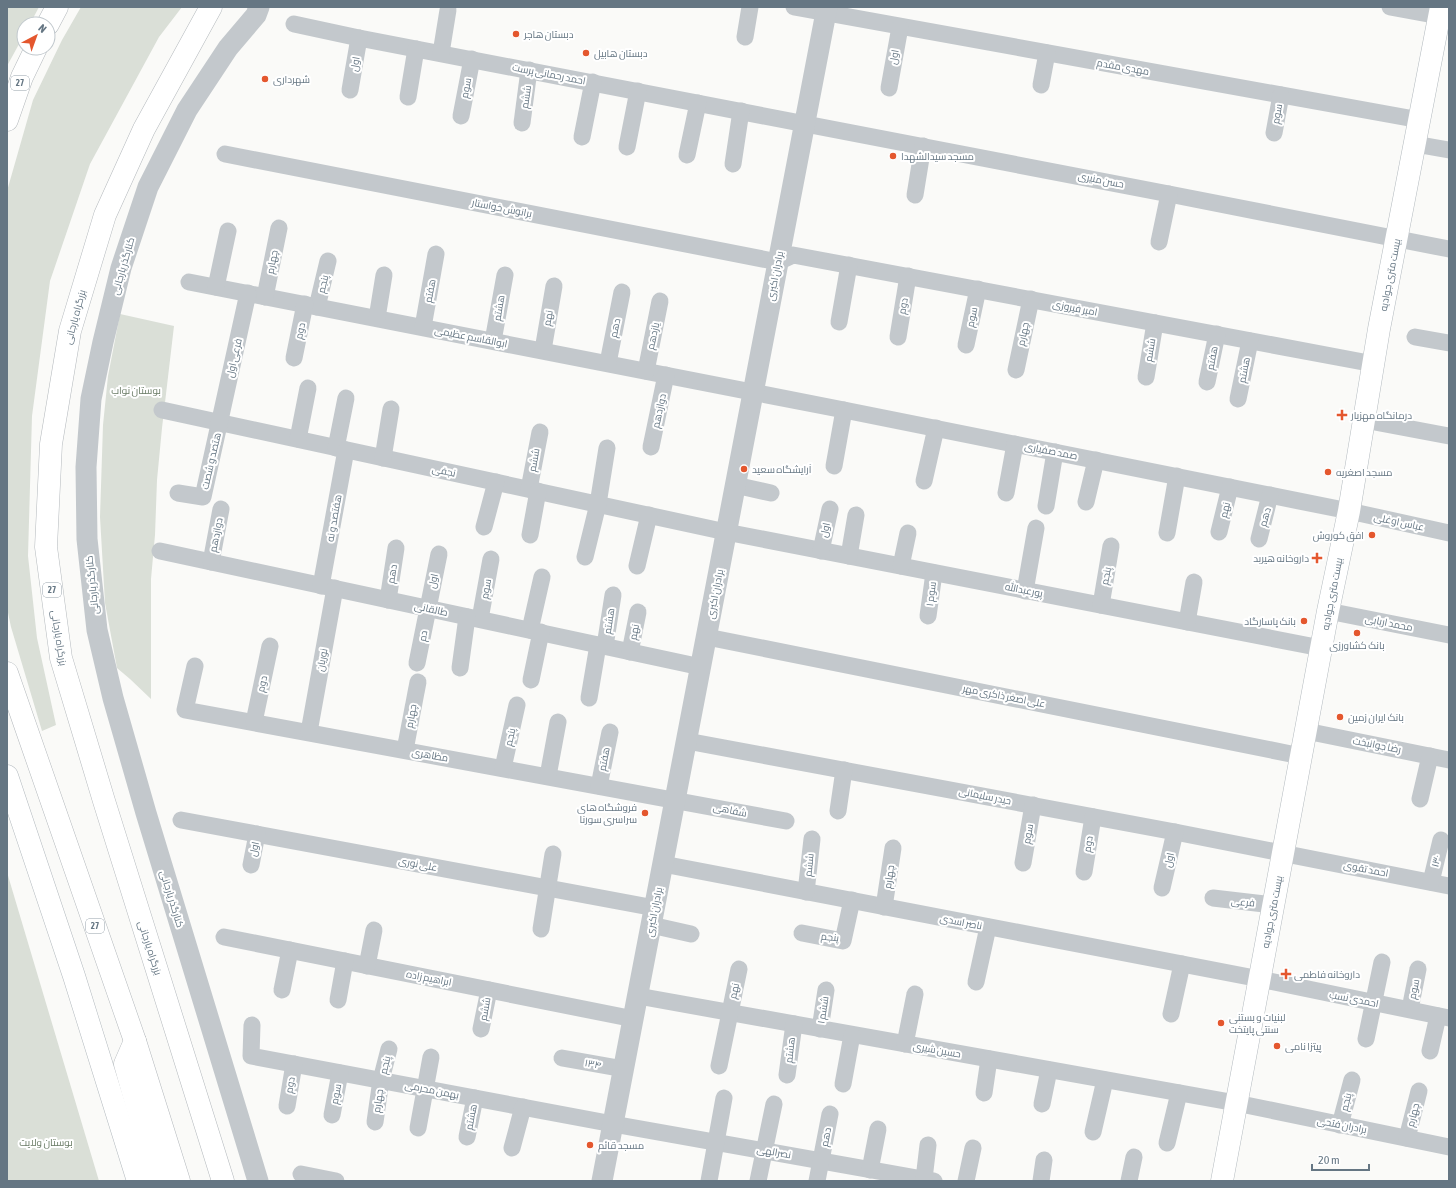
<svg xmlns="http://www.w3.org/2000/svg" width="1456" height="1188" font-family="'Asap Condensed',Cairo,sans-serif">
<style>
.green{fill:#dadfd7}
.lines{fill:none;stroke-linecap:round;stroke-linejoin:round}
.secondary-casing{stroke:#b3babf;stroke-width:23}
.trunk-casing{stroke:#b4b9bd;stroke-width:23}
.minor{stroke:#c3c8cc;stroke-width:17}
.tertiary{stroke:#c3c8cc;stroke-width:21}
.secondary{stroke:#fff;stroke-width:22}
.trunk{stroke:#fff;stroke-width:22}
.poi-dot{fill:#e4572e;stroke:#fff;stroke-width:1.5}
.labels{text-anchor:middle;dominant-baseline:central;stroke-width:4;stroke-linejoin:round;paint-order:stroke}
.shield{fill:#fff;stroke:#939fa8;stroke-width:1}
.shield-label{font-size:9px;font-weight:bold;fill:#657683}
.poi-label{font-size:10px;fill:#657683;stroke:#fff;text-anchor:start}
.street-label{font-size:10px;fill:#657683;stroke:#fff}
.park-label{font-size:10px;fill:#687a64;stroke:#fff}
</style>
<rect width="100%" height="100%" fill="#fafaf8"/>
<!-- green -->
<g class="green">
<path d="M7,7H39L30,24H24V35L7,66Z"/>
<path d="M81,7H182L159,37L90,164L50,281L32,416L28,556L37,638L56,725L42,731L11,627L7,608V191L33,100L62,40Z"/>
<path d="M120,314L174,326L162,428L157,480L155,535L151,579V699L130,679L117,668L105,603L100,517L103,425L108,376Z"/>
<path d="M7,872L9,879L99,1181H7Z"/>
</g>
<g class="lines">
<!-- secondary casing -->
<g class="secondary-casing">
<g id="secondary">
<path d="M7,776L74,976L138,1181"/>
<path d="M1222,1181L1328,611L1349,511L1379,329L1441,7"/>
</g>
</g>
<!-- trunk casing -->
<g class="trunk-casing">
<g id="trunk">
<path d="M211,7L144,129L105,215L70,331L51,444L46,547L61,658L104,801L223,1181"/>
<path d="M48,24L57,7"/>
<path d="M7,120L22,77L36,48"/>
<path d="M7,673L135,1041L179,1181"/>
<path d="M135,1041L125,1064L158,1181"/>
</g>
</g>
<!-- minor -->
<g class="minor">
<path d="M794,7L1420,120"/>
<path d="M1390,7L1439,16"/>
<path d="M294,24L359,38L1169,194L1449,249"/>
<path d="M745,37L750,7"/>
<path d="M441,53L448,10"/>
<path d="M1041,85L1047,53"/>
<path d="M889,88L900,27"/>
<path d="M350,90L359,38"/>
<path d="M408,97L416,49"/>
<path d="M461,116L472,59"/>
<path d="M522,123L529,70"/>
<path d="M1274,133L1281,95"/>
<path d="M582,137L593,82"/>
<path d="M1415,144L1449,150"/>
<path d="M627,147L638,91"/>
<path d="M225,154L778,262L793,255L1374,364"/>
<path d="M687,155L698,103"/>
<path d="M733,164L741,111"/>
<path d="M915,195L923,146"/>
<path d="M1159,242L1169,194"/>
<path d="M189,282L844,410L1349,511L1449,533"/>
<path d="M216,287L228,231"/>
<path d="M265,297L279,228"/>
<path d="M317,307L328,261"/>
<path d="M377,318L384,275"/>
<path d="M839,322L849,265"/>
<path d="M423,327L436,254"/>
<path d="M898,337L908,276"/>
<path d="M1415,337L1449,343"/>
<path d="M493,341L505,275"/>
<path d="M966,345L978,289"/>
<path d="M543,350L554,286"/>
<path d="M294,358L305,304"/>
<path d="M608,363L622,292"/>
<path d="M1016,370L1031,299"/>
<path d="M646,371L660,301"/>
<path d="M1146,377L1155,323"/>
<path d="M1207,382L1217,334"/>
<path d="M1238,399L1250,341"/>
<path d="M162,410L726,532L1321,648"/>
<path d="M1364,420L1449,436"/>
<path d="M298,439L308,388"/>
<path d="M651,447L666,375"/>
<path d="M336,448L346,398"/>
<path d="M383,458L391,409"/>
<path d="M834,466L844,410"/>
<path d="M924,481L936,428"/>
<path d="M735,485L771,493"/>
<path d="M529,489L540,432"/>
<path d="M178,493L203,497L248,293"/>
<path d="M1006,493L1015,444"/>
<path d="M1086,502L1096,460"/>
<path d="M1046,506L1055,452"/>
<path d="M484,527L496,482"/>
<path d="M1219,532L1230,487"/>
<path d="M1167,533L1177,476"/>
<path d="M530,535L538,491"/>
<path d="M1259,539L1270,495"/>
<path d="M160,551L701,667"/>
<path d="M821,551L830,509"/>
<path d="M849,556L856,515"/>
<path d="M585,557L598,504L607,448"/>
<path d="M211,562L221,509"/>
<path d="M637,566L649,515"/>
<path d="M901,566L908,533"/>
<path d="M321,586L346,450"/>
<path d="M1025,591L1036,528"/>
<path d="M388,600L396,548"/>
<path d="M1101,605L1111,546"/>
<path d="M1328,611L1449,635"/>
<path d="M928,616L934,573"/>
<path d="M480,619L491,559"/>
<path d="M1187,622L1194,582"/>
<path d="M530,630L542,577"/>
<path d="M707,637L1301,756"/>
<path d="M605,646L613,595"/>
<path d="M630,652L638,612"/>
<path d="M417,663L439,554"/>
<path d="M195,666L185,710L786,821"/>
<path d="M460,668L467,617"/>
<path d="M531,680L541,632"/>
<path d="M589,698L598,645"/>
<path d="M254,722L270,646"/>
<path d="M1306,731L1449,760"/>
<path d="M309,732L335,588"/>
<path d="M687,741L1175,832L1449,886"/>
<path d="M405,750L418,682"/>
<path d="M503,768L517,705"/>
<path d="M548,776L558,722"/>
<path d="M599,786L610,732"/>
<path d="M1420,799L1430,756"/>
<path d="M838,811L844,770"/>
<path d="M181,820L655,908"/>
<path d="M1023,863L1033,805"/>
<path d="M663,864L1260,979L1449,1018"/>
<path d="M251,865L257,834"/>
<path d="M1084,872L1093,817"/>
<path d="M1431,882L1441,840"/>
<path d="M1162,888L1175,832"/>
<path d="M806,892L812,839"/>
<path d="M1213,898L1273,905"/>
<path d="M884,907L893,848"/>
<path d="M651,925L691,934"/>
<path d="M541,929L553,854"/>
<path d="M802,933L843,941L852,900"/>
<path d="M224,937L634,1019"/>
<path d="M367,966L374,930"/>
<path d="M976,982L988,927"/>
<path d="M282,990L290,950"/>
<path d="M638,996L1236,1103L1449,1147"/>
<path d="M338,1000L345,961"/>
<path d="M1410,1009L1418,969"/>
<path d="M1171,1014L1182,964"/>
<path d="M252,1025L251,1056L613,1124L934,1181"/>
<path d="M481,1029L489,990"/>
<path d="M820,1029L826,990"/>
<path d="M1366,1039L1382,962"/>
<path d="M905,1044L915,994"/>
<path d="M1430,1051L1438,1016"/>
<path d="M562,1058L624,1069"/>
<path d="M719,1066L739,969"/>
<path d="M787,1075L794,1024"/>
<path d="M843,1084L852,1035"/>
<path d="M984,1093L989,1059"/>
<path d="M1042,1104L1049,1070"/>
<path d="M287,1106L294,1064"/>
<path d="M332,1115L340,1073"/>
<path d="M375,1122L381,1080L389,1049"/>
<path d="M1340,1125L1352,1080"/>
<path d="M418,1128L431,1057"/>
<path d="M1093,1132L1105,1080"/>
<path d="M467,1137L475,1098"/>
<path d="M1407,1138L1419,1091"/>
<path d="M1167,1143L1179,1093"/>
<path d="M512,1148L523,1107"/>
<path d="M870,1170L878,1129"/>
<path d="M301,1174L336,1181"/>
<path d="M924,1179L928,1145"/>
<path d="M709,1181L724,1098"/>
<path d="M758,1181L774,1104"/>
<path d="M817,1181L830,1114"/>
<path d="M966,1181L973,1148"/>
<path d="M1041,1181L1044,1160"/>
<path d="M1129,1181L1134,1157"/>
</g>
<!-- tertiary -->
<g class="tertiary">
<path d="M258,1181L146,813L113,698L97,630L87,539L86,467L91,399L103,342L121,268L148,187L187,110L228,48L256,15L259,7"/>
<path d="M602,1181L827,7"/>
</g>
<!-- secondary -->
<use href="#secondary" class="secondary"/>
<!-- trunk -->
<use href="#trunk" class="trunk"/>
</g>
<!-- markers -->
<g class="poi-dot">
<circle cx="516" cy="34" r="4"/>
<circle cx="586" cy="53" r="4"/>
<circle cx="265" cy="79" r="4"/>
<circle cx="893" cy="156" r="4"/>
<path d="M1340 409h4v4h4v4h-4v4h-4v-4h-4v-4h4z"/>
<circle cx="744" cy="469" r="4"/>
<circle cx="1328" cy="472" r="4"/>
<circle cx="1372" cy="535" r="4"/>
<path d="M1315 552h4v4h4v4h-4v4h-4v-4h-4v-4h4z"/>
<circle cx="1304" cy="621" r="4"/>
<circle cx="1357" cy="633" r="4"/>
<circle cx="1340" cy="717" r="4"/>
<circle cx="645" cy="813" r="4"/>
<path d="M1284 968h4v4h4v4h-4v4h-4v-4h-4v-4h4z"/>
<circle cx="1221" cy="1023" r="4"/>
<circle cx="1277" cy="1046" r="4"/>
<circle cx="590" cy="1145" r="4"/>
</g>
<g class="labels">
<!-- shield labels -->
<g class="shield">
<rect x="11" y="76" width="18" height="14" rx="3"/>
<rect x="43" y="583" width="18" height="14" rx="3"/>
<rect x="86" y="919" width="18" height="14" rx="3"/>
</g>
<g class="shield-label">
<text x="20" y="83">27</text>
<text x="52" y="590">27</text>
<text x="95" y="926">27</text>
</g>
<!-- poi labels -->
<g class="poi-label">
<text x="524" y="34">دبستان هاجر</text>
<text x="594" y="53">دبستان هابیل</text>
<text x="273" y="79">شهرداری</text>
<text x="901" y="156">مسجد سیدالشهدا</text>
<text x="1351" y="415">درمانگاه مهزیار</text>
<text x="752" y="469">آرایشگاه سعید</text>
<text x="1336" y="472">مسجد اصغریه</text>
<text x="1364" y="535" text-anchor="end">افق کوروش</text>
<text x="1309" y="558" text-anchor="end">داروخانه هیربد</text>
<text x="1296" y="621" text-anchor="end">بانک پاسارگاد</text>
<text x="1357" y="645" text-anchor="middle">بانک کشاورزی</text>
<text x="1348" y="717">بانک ایران زمین</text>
<text x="637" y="807" text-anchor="end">فروشگاه های<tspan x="637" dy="12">سراسری سورنا</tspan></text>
<text x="1294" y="974">داروخانه فاطمی</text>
<text x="1229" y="1017">لبنیات و بستنی<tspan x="1229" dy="12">سنتی پایتخت</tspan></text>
<text x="1285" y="1046">پیتزا نامی</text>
<text x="598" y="1145">مسجد قائم</text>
</g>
<!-- street labels -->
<g class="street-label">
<text transform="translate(894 57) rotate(-80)">اول</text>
<text transform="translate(355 64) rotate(-80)">اول</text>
<text transform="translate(1123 67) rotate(10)">مهدی مقدم</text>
<text transform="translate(549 74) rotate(11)">احمد رحمانی پرست</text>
<text transform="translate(466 88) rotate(-79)">سوم</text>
<text transform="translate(526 97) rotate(-82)">ششم</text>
<text transform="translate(1277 114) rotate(-80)">سوم</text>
<text transform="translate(1101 180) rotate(11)">حسن منیری</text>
<text transform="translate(502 208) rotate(11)">برانوش خواستار</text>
<text transform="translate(272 262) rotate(-79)">چهارم</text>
<text transform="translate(123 266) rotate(-74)">کنارگذر یارجانی</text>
<text transform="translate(1390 275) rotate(-79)">بیست متری جوادیه</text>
<text transform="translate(775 276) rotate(-79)">برادران اکبری</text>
<text transform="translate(323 284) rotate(-77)">پنجم</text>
<text transform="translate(430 291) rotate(-80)">هفتم</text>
<text transform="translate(903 306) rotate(-80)">دوم</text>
<text transform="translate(499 308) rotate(-80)">هشتم</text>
<text transform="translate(1075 308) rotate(11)">امیر فیروزی</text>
<text transform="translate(75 317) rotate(-75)">بزرگراه یارجانی</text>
<text transform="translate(972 317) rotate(-78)">سوم</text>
<text transform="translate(548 318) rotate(-80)">نهم</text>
<text transform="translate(615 328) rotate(-78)">دهم</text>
<text transform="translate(300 331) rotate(-78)">دوم</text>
<text transform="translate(1023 334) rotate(-78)">چهارم</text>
<text transform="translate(653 336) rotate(-78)">یازدهم</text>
<text transform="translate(471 337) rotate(11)">ابوالقاسم عظیمی</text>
<text transform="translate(1150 350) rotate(-80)">ششم</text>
<text transform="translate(234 358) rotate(-77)">فرعی اول</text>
<text transform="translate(1212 358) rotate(-79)">هفتم</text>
<text transform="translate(1244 370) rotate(-79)">هشتم</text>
<text transform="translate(659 411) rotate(-78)">دوازدهم</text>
<text transform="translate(1051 451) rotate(11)">صمد صفیاری</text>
<text transform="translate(534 460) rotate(-79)">ششم</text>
<text transform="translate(211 461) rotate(-77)">هتصد و شصت</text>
<text transform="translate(444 471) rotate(12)">نجفی</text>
<text transform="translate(1225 510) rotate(-77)">نهم</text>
<text transform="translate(1265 517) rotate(-75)">دهم</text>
<text transform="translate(334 518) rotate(-80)">هفتصد و نه</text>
<text transform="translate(1399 522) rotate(12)">عباس اوغلی</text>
<text transform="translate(825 530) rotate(-77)">اول</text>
<text transform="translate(216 535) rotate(-79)">دوازدهم</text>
<text transform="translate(392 574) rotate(-81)">دهم</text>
<text transform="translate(1106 576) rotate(-80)">پنجم</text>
<text transform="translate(433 581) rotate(-78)">اول</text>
<text transform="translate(92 585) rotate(-96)">کنارگذر یارجانی</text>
<text transform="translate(486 589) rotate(-80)">سوم</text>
<text transform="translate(1024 590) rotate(11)">پورعبدالله</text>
<text transform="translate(715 594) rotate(-79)">برادران اکبری</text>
<text transform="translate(931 594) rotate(-83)">سوم ۱</text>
<text transform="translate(1332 594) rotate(-79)">بیست متری جوادیه</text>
<text transform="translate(431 609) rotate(12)">طالقانی</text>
<text transform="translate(609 621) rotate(-81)">هشتم</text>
<text transform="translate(1389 623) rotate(11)">محمد اربابی</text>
<text transform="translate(634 632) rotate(-79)">نهم</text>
<text transform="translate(423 636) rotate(-79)">دم</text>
<text transform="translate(59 638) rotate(81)">بزرگراه یارجانی</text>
<text transform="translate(322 660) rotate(-80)">نوریان</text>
<text transform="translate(262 684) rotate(-78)">دوم</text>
<text transform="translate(1004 696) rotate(11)">علی اصغر ذاکری مهر</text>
<text transform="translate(411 716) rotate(-80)">چهارم</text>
<text transform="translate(510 737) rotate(-78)">پنجم</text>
<text transform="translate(1377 745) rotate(11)">رضا جوانبخت</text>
<text transform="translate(430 755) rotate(10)">مظاهری</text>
<text transform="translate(604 759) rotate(-79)">هفتم</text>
<text transform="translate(985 796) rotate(11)">حیدر سلیمانی</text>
<text transform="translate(730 810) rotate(11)">شفاهی</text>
<text transform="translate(1028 834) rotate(-80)">سوم</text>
<text transform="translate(1088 844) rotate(-81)">دوم</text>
<text transform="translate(254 849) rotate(-78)">اول</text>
<text transform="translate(1169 860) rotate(-77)">اول</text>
<text transform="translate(1436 861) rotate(-76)">۱۳۰</text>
<text transform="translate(418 864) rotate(11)">علی نوری</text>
<text transform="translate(809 865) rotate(-84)">ششم</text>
<text transform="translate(1366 869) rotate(11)">احمد تقوی</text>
<text transform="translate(889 877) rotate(-82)">چهارم</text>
<text transform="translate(172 899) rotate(73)">کنارگذر یارجانی</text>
<text transform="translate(1243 902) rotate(6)">فرعی</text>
<text transform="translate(654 912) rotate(-79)">برادران اکبری</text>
<text transform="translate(1272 912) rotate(-79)">بیست متری جوادیه</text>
<text transform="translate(961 922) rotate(11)">ناصر اسدی</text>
<text transform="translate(830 937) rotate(6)">پنجم</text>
<text transform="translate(150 948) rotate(72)">بزرگراه یارجانی</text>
<text transform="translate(429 978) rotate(11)">ابراهیم زاده</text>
<text transform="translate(1414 989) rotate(-78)">سوم</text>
<text transform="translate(734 991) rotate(-78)">نهم</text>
<text transform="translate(1354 999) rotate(11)">احمدی نسب</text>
<text transform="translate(485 1009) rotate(-79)">ششم</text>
<text transform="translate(823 1010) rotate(-81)">ششم ۱</text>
<text transform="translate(790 1050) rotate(-83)">هشتم</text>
<text transform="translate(937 1050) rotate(10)">حسین شیری</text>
<text transform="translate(593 1064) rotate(10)">۱۳۴</text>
<text transform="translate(385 1065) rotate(-76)">پنجم</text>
<text transform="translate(290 1085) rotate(-80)">دوم</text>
<text transform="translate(432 1090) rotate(11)">بهمن محرمی</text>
<text transform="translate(336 1094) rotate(-79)">سوم</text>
<text transform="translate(378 1101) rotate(-82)">چهارم</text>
<text transform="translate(1346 1102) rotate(-76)">پنجم</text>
<text transform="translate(1413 1115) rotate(-76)">چهارم</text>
<text transform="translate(471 1117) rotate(-79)">هشتم</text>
<text transform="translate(1342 1125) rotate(11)">برادران فتحی</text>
<text transform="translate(826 1137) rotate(-79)">دهم</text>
<text transform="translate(774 1152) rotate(10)">نصرالهی</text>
</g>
<!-- park labels -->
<g class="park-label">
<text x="136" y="390">بوستان نواب</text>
<text x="46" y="1142">بوستان ولایت</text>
</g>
</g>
<!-- border -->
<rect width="1456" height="1188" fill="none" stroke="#657683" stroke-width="16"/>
<!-- north arrow -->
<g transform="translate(36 36) rotate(41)"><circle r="19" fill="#ffffff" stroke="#c1c8cd"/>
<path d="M0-3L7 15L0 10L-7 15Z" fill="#e4572e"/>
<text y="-6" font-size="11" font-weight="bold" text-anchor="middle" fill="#657683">N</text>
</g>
<!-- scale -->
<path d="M1312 1164v6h57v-6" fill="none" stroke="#657683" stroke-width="2"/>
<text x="1318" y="1164" font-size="12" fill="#657683" stroke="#ffffff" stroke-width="3" paint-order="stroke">20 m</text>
</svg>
